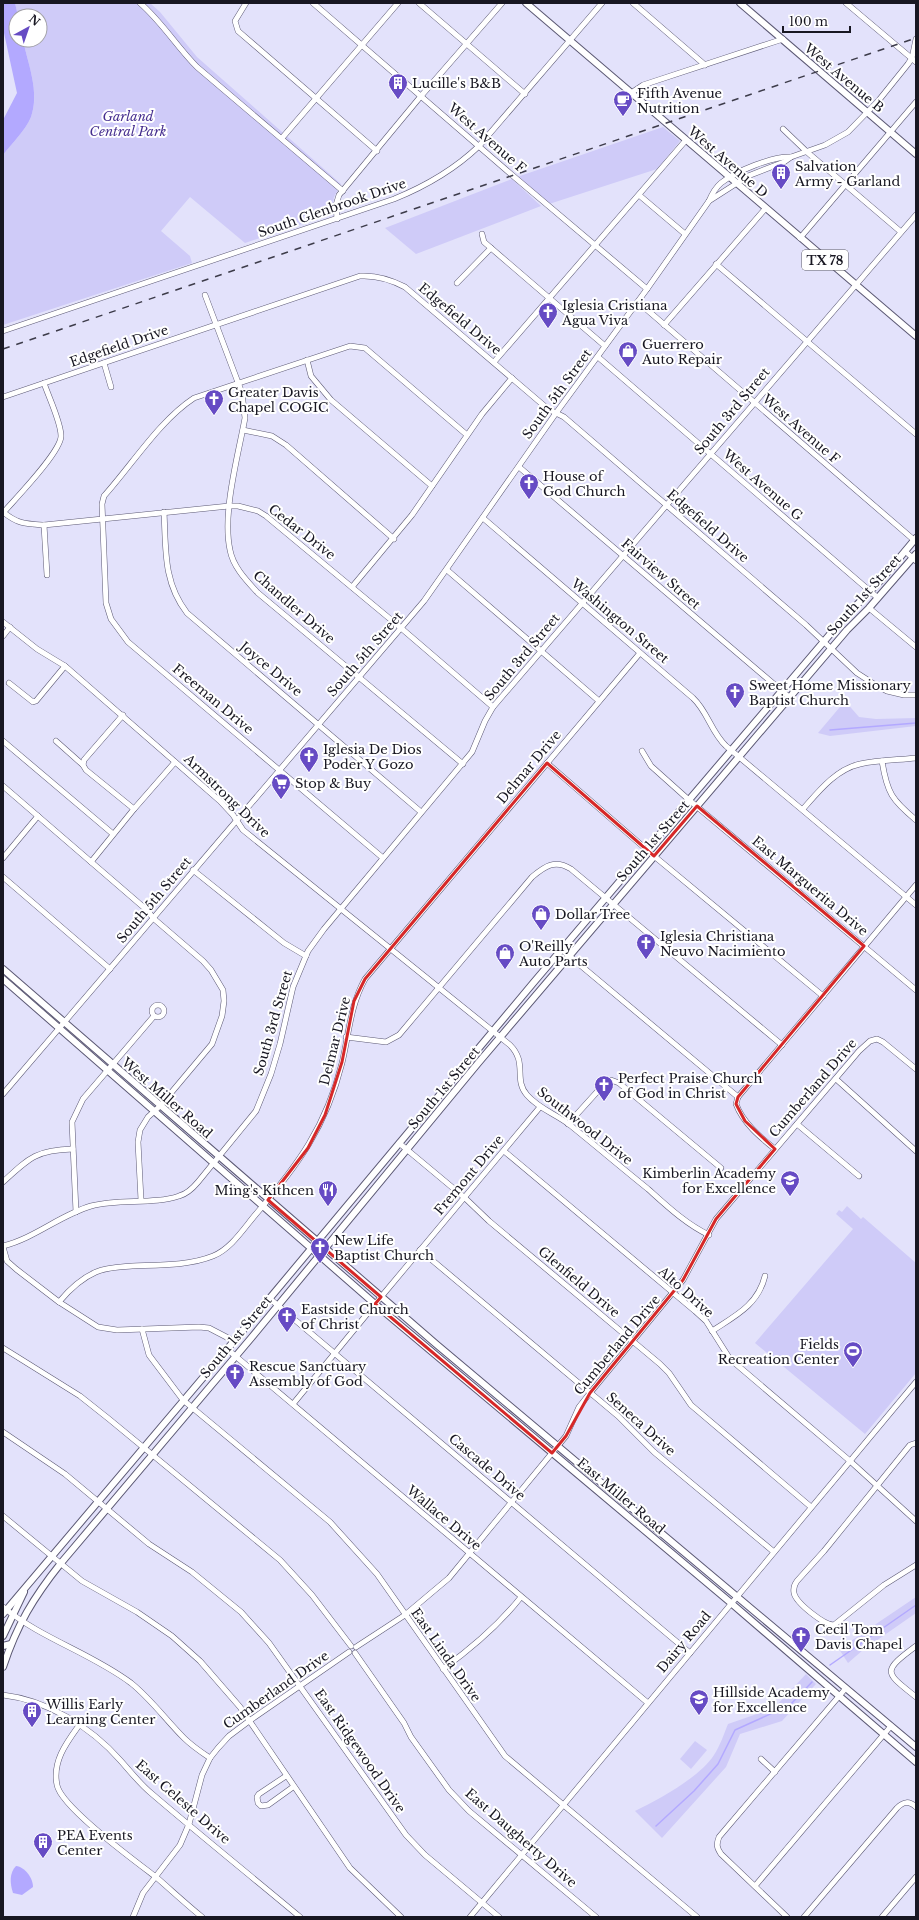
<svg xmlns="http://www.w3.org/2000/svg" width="919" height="1920" font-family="'Libre Baskerville',serif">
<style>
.green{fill:#cfcbf8}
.water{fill:#b3a9ff}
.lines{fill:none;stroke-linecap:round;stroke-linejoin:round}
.stream{stroke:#b3a9ff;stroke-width:1.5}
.minor-casing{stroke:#5c5974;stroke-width:6}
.major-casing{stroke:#5c5974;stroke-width:8}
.minor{stroke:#fff;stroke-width:5}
.major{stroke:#fff;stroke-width:6}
.rail{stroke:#3d3c4a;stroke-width:1.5;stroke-dasharray:7 7;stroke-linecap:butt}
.marked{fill:none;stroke:#d62828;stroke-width:3;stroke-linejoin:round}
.labels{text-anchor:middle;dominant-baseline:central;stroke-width:4;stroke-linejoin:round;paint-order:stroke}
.shield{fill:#fff;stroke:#5d5d64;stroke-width:1}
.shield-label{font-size:12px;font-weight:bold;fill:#181722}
.street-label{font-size:13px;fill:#181722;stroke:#fff}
.poi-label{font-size:13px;fill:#181722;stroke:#fff;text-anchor:start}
.park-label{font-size:13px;font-style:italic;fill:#462f8f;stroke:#fff}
</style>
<rect width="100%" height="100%" fill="#e3e2fb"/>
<!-- green -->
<g class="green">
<path d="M15,3H150L160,12L197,57L341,184L334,197L331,214L245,243L190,197L161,231L190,256L192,263L3,325V155C12,143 25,131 31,117C40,92 28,64 23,40H40V16H18Z"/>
<path d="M663,127L680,141L657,169L549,204L517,177Z"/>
<path d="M512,179L541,206L416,254L385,228Z"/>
<path d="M845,701L859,717L876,719L916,718V726L830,736L818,733Z"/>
<path d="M847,1206L861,1219L863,1217L916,1263V1373L865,1434L755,1343L853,1229L836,1214L839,1210L842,1212Z"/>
<path d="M916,1597V1613L863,1650L848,1663L839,1649Z"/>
<path d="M806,1674L816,1684L782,1721L740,1734L726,1767L662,1838L635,1811C658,1800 700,1777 714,1755C720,1746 724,1734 728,1724L774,1708Z"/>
<path d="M695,1741L707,1750L691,1769L680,1759Z"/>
</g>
<!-- water -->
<g class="water">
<path d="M3,3H15L18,16H16V40H23C28,64 40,92 31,117C25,131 12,143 3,155V120L17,93L4,33Z"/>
<path d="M16,1866C25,1867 33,1878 33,1887L22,1895L13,1893C10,1884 9,1873 16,1866Z"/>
</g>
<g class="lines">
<!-- stream -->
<g class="stream">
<path d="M830,730L916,723"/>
<path d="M830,1665L916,1605"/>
<path d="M656,1826L694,1791L718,1764L735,1730L790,1705L812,1682"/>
</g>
<!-- minor casing -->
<g class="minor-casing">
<g id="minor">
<path d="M140,3C162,22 177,47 197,67L343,191"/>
<path d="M246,3L235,21L238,31L377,151"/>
<path d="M313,3L512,175L647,289"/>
<path d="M419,3L525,94"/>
<path d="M633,3L705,65"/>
<path d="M846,3L916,62"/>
<path d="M631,93L643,85L783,39"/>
<path d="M783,129L807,152L901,232"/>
<path d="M282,138L398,3"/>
<path d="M639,195L685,234"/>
<path d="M709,201L748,176L784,162L791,157L825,145L848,132L879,100L908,64L912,58L916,39"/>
<path d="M337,219L336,205L339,195L421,96L502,3"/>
<path d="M482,234L484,242L605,346"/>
<path d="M800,238L916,102"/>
<path d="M716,264L916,434"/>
<path d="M457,283L491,248"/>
<path d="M205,295L242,393L245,418C238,456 222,513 230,550C233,567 247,581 258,593L463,764"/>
<path d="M638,302L914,540"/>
<path d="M664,325L765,209"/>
<path d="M3,331L394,199C426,186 454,170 479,146L602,3"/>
<path d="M598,357L878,598"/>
<path d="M307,360L311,376L331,400L432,486"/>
<path d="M494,362L686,140"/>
<path d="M104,363L111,387"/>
<path d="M3,397L360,276C377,275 390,279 405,287L548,409L564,417L806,625L857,673L874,684L887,691L904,695H916"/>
<path d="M243,430L272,436L286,445L394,539"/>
<path d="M519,467L789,697"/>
<path d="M3,512C18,524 25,524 44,525L229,506H238L258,511L266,516L401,628L493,707"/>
<path d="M164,512C166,549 163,582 187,613L421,812"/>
<path d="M3,513C15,499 61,452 61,436C61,422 49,398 44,383"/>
<path d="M483,518L693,698C708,712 711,732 726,746L916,905"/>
<path d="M44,525L47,575"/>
<path d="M905,551L916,561"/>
<path d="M447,570L599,701"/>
<path d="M352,587L412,515L482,414L512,378"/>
<path d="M869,608L916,647"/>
<path d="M3,622L37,649L65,666L220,801L233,815L243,830L510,1045C528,1063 513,1079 527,1095C539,1109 556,1114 570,1125C596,1146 622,1168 648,1189C667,1206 686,1224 709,1235"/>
<path d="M3,636L10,627"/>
<path d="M9,683L33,702L36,701L65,666"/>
<path d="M3,741L113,834"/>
<path d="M56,741L83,765L86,770L134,809"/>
<path d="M642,751L651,766L689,800L916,990"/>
<path d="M882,761C887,793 892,800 916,820"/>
<path d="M547,763L654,856L823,996"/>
<path d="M83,765L84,760L123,715"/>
<path d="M3,786L148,911L153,918L203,961L211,970L223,990L224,1001L222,1016L212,1044L160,1106L148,1117L140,1130L138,1142L141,1200"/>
<path d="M803,809C818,792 836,769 860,764C878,760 898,760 916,758"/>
<path d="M3,858L38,816"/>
<path d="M383,858L128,642L111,619L106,603L102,504L104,496C132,465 159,421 194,398L350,346L365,348L467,435"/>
<path d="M91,862L134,809L175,762"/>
<path d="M193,870L284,943L306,956"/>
<path d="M3,877L110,969"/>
<path d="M561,949L738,1097"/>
<circle cx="158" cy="1011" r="6"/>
<path d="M346,1037L386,1042L399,1035L532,877C545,866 555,859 571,869L782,1045"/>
<path d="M836,1079L916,1151"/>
<path d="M3,1094L424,601L556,413L647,289L709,201C712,194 715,188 721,183C736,171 773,156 791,157"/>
<path d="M568,1124L606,1082L611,1080L619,1083L721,1168"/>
<path d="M797,1124L859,1176"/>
<path d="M399,1143L465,1198L489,1221L660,1364L669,1373L691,1405L811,1507"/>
<path d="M775,1149C760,1137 743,1123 736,1104L738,1097L916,885"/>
<path d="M504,1151L695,1311L706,1321L730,1359L850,1461L916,1521"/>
<path d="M3,1182C29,1158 36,1150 73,1149"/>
<path d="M76,1212L72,1122L83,1099L154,1016"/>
<path d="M3,1246C35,1238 60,1215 91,1206C119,1198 153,1205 179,1196C187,1194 193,1188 198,1182L256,1111L271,1074L280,1044L293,987L308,951L324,929L472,752L485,721L493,707L916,215"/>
<path d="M3,1247L7,1261L16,1269L59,1302L98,1327L117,1330L199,1327L209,1328L234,1341"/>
<path d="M420,1250L618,1416L654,1452L774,1552"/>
<path d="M269,1298L690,1653"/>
<path d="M59,1302C69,1290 82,1278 96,1272C107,1267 121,1267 132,1266C158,1265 188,1266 213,1256C231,1249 244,1228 256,1214C298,1165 326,1127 342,1063C349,1034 350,1006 365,979L640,653"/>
<path d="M142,1329L149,1355L183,1400L330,1522L377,1574L505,1756L697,1917"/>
<path d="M712,1331C735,1316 758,1305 765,1276"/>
<path d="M3,1348L80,1396L109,1419L280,1560L312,1595L351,1646"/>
<path d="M227,1349L648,1703"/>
<path d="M293,1404L381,1297L540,1107"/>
<path d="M3,1432L65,1474L149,1544L192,1572L241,1612L269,1643L406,1835L425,1855L499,1917"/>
<path d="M916,1443L910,1445L824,1551L797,1581C794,1585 793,1588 794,1593C796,1603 824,1625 834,1625L884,1585L916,1565"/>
<path d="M3,1516L82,1581L137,1612L172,1636L200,1661L240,1707L350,1868L401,1917"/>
<path d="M3,1607C42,1639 91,1653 131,1683C151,1699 166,1720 184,1738C192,1746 201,1752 210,1758"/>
<path d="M916,1646C881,1672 885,1672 916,1697"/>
<path d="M356,1647L405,1615L449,1578L566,1436L579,1407L590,1393L683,1280L716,1219L859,1051L870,1041L877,1039L883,1042L916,1069"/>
<path d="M355,1653L404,1723L411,1737L449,1790L469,1811L596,1917"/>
<path d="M443,1669C472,1648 499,1625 521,1597"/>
<path d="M3,1695C47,1700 91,1727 120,1760C130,1771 139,1783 151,1793C200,1835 251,1876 300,1917"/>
<path d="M80,1724C67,1742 52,1761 57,1785C61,1807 135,1861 156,1877C171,1890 186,1904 202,1917"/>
<path d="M761,1759L775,1772"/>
<path d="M286,1776L259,1794L257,1797L258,1803L261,1806L268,1805L293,1787"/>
<path d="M755,1886L891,1726"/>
<path d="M133,1917L143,1893L180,1845L189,1824L202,1775L210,1758L218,1748L229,1736L249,1721L349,1652"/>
<path d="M470,1917L916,1382"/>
<path d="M787,1917L721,1854C717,1848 716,1845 719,1837L846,1688"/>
<path d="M804,1917L897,1808C904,1801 909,1801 916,1807"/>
<path d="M882,1917L916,1877"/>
</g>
</g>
<!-- major casing -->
<g class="major-casing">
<g id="major">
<path d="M526,3L916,336"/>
<path d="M740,3L916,154"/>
<path d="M3,969L436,1344L916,1747"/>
<path d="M3,979L375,1304L731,1603L916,1762"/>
<path d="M3,1614L234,1341L534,982L843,619L881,580L916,538"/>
<path d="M3,1636L24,1592"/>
<path d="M3,1646L11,1644"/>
<path d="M3,1667C17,1625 33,1598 61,1563L252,1337L479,1062L847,630L869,608L916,554"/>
</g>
</g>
<!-- minor -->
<use href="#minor" class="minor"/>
<!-- major -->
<use href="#major" class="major"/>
<!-- rail -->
<path class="rail" d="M3,349L916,38"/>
</g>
<!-- marked area -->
<path class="marked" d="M547,763L654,856L697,806L864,946L738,1097L736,1104L745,1121L775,1149L716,1219L683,1280L590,1393L566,1436L552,1453L375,1304L381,1297L268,1200L308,1148L325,1115L342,1062L354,1001L365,979Z"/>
<!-- icons -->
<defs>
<g id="building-pin" transform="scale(1)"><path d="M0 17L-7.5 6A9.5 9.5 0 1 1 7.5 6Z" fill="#664bc4" stroke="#fff"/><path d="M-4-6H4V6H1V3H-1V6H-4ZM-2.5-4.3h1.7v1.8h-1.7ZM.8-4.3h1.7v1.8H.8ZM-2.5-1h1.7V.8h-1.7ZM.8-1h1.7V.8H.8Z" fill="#fff"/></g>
<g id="cafe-pin" transform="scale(1)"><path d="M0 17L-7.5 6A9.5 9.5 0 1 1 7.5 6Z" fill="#664bc4" stroke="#fff"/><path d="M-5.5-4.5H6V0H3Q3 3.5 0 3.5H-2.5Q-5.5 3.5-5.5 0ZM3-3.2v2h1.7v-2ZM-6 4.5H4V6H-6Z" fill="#fff"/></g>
<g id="church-pin" transform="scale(1)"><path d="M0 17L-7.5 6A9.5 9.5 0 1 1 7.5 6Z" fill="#664bc4" stroke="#fff"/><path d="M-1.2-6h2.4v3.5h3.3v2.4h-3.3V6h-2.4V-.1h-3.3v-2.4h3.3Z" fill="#fff"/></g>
<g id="shop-pin" transform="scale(1)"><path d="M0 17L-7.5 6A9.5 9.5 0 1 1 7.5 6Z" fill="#664bc4" stroke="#fff"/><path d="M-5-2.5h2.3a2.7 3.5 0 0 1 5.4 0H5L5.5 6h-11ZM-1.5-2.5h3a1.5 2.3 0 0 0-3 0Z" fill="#fff"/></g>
<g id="supermarket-pin" transform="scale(1)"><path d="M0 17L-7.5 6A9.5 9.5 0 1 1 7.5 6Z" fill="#664bc4" stroke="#fff"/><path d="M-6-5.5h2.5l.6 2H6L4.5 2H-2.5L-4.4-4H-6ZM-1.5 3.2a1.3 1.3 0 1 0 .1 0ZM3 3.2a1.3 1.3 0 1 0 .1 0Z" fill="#fff"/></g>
<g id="school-pin" transform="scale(1)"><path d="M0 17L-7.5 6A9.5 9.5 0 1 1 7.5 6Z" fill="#664bc4" stroke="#fff"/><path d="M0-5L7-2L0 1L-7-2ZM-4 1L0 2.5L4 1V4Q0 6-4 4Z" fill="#fff"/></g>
<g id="restaurant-pin" transform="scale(1)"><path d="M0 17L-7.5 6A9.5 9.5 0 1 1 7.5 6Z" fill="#664bc4" stroke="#fff"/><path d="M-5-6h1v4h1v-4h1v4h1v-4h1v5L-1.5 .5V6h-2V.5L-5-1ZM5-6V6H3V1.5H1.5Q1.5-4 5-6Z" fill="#fff"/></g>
<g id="stadium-pin" transform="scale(1)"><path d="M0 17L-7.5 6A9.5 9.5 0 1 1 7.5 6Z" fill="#664bc4" stroke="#fff"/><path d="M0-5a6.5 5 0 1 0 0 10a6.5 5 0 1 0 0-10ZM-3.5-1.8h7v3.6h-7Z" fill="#fff"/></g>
</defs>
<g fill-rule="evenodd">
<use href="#building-pin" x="398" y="83"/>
<use href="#cafe-pin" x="623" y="100"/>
<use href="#building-pin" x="781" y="173"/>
<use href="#church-pin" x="548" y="312"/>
<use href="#shop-pin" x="628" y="351"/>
<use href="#church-pin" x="214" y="399"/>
<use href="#church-pin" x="529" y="483"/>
<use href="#church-pin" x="735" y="692"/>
<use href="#church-pin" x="309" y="756"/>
<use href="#supermarket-pin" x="281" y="783"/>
<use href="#shop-pin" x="541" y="914"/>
<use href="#church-pin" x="646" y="943"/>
<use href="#shop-pin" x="505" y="953"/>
<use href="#church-pin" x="604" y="1085"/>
<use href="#school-pin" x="790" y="1180"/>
<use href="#restaurant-pin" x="328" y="1190"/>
<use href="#church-pin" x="320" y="1247"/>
<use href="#church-pin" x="287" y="1316"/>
<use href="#stadium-pin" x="853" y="1351"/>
<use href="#church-pin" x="235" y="1373"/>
<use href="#church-pin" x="801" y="1636"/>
<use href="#school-pin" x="699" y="1699"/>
<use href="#building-pin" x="32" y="1711"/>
<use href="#building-pin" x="43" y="1842"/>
</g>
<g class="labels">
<!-- shield labels -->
<rect class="shield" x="802" y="250" width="46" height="20" rx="3"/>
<g class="shield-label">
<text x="825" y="260">TX 78</text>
</g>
<!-- street labels -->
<g class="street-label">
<text transform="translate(844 78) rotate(40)">West Avenue B</text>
<text transform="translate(487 138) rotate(41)">West Avenue F</text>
<text transform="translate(728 162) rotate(41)">West Avenue D</text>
<text transform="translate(332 208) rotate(-19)">South Glenbrook Drive</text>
<text transform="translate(460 319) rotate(40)">Edgefield Drive</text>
<text transform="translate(119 346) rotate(-19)">Edgefield Drive</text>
<text transform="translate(557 394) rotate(-54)">South 5th Street</text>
<text transform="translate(732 411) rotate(-50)">South 3rd Street</text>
<text transform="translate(801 429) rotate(41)">West Avenue F</text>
<text transform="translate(763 485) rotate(41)">West Avenue G</text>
<text transform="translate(708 526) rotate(41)">Edgefield Drive</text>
<text transform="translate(302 532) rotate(38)">Cedar Drive</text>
<text transform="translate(661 574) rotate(41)">Fairview Street</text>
<text transform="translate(864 595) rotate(-48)">South 1st Street</text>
<text transform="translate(294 607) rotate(41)">Chandler Drive</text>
<text transform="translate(620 621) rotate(40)">Washington Street</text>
<text transform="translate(365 654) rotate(-49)">South 5th Street</text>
<text transform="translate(522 657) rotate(-50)">South 3rd Street</text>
<text transform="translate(271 669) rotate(40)">Joyce Drive</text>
<text transform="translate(213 699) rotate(40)">Freeman Drive</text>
<text transform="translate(529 767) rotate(-50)">Delmar Drive</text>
<text transform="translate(227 796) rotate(44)">Armstrong Drive</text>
<text transform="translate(653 841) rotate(-49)">South 1st Street</text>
<text transform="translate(810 886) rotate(40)">East Marguerita Drive</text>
<text transform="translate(154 900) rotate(-50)">South 5th Street</text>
<text transform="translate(273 1023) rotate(-74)">South 3rd Street</text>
<text transform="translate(335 1041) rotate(-76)">Delmar Drive</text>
<text transform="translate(444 1088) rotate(-50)">South 1st Street</text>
<text transform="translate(813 1088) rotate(-49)">Cumberland Drive</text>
<text transform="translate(167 1098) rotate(41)">West Miller Road</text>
<text transform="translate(585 1126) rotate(38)">Southwood Drive</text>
<text transform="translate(469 1175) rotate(-50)">Fremont Drive</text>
<text transform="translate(579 1282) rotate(40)">Glenfield Drive</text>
<text transform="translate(686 1292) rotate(42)">Alto Drive</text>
<text transform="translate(236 1337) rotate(-50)">South 1st Street</text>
<text transform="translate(617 1345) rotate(-50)">Cumberland Drive</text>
<text transform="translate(641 1424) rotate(42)">Seneca Drive</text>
<text transform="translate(487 1467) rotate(40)">Cascade Drive</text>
<text transform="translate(621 1496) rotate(40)">East Miller Road</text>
<text transform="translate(444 1518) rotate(40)">Wallace Drive</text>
<text transform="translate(684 1642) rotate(-50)">Dairy Road</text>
<text transform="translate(446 1655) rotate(55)">East Linda Drive</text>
<text transform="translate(276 1690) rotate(-35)">Cumberland Drive</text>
<text transform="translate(360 1751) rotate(55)">East Ridgewood Drive</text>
<text transform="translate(183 1802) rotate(41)">East Celeste Drive</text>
<text transform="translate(521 1838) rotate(41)">East Daugherty Drive</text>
</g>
<!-- poi labels -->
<g class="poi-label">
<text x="412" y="83">Lucille's B&amp;B</text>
<text x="637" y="93">Fifth Avenue<tspan x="637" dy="15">Nutrition</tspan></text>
<text x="795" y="166">Salvation<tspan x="795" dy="15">Army - Garland</tspan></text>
<text x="562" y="305">Iglesia Cristiana<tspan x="562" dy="15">Agua Viva</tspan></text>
<text x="642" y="344">Guerrero<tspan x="642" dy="15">Auto Repair</tspan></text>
<text x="228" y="392">Greater Davis<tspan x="228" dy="15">Chapel COGIC</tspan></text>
<text x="543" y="476">House of<tspan x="543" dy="15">God Church</tspan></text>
<text x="749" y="685">Sweet Home Missionary<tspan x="749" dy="15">Baptist Church</tspan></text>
<text x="323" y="749">Iglesia De Dios<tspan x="323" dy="15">Poder Y Gozo</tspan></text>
<text x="295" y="783">Stop &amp; Buy</text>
<text x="555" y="914">Dollar Tree</text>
<text x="660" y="936">Iglesia Christiana<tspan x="660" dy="15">Neuvo Nacimiento</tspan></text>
<text x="519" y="946">O'Reilly<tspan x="519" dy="15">Auto Parts</tspan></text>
<text x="618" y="1078">Perfect Praise Church<tspan x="618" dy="15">of God in Christ</tspan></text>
<text x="776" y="1173" text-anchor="end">Kimberlin Academy<tspan x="776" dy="15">for Excellence</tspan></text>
<text x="314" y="1190" text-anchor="end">Ming's Kithcen</text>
<text x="334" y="1240">New Life<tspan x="334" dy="15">Baptist Church</tspan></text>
<text x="301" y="1309">Eastside Church<tspan x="301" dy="15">of Christ</tspan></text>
<text x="839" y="1344" text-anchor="end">Fields<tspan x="839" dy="15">Recreation Center</tspan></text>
<text x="249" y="1366">Rescue Sanctuary<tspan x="249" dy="15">Assembly of God</tspan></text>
<text x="815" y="1629">Cecil Tom<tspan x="815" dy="15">Davis Chapel</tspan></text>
<text x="713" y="1692">Hillside Academy<tspan x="713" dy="15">for Excellence</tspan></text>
<text x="46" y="1704">Willis Early<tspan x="46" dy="15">Learning Center</tspan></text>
<text x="57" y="1835">PEA Events<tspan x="57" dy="15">Center</tspan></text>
</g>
<!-- park labels -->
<g class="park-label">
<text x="128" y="116">Garland<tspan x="128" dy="15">Central Park</tspan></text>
</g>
</g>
<!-- border -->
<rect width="919" height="1920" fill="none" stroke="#181722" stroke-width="8"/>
<!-- north arrow -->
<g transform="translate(28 28) rotate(40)"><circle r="19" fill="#ffffff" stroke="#a3a2a7"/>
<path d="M0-3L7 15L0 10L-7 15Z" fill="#664bc4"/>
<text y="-6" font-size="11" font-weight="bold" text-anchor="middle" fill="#181722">N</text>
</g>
<!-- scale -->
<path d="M783 26v6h67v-6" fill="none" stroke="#181722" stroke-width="2"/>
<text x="789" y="26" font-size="12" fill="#181722" stroke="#ffffff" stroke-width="3" paint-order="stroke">100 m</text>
</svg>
